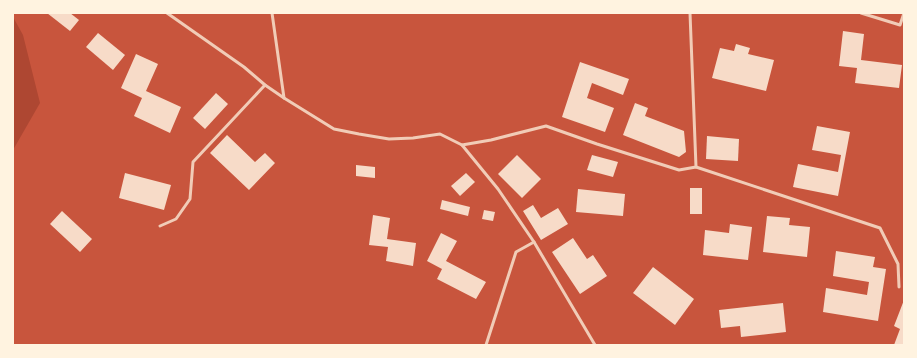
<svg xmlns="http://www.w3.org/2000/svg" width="917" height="358" font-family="Overpass,sans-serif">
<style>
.green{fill:#ae4732}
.building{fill:#f7dbc8}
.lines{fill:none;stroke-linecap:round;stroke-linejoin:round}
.service{stroke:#f1ccb7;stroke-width:3}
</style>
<rect width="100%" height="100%" fill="#c8553d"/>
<!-- green -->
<path class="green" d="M13,17L23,35L40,103L13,150Z"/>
<!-- building -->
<g class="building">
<path d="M47,13H70L79,20L70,31Z"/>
<path d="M843,31L864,34L861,60L902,65L899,88L855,83L857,68L839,66Z"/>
<path d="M98,33L125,55L113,70L86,47Z"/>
<path d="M736,44L750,48L748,54L774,60L766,91L712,78L720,48L734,51Z"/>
<path d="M136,54L158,64L146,91L181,107L170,133L134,116L142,98L121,88Z"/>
<path d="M580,62L629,79L623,95L592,83L587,98L614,108L605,132L562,117Z"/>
<path d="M216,93L228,104L205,129L193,118Z"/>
<path d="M635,103L648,108L645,116L684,131L686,152L679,157L623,135Z"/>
<path d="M817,126L850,132L838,196L793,187L798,164L838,172L841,155L812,150Z"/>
<path d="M227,135L255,162L265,153L275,163L249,190L210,153Z"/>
<path d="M707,136L739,139L738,161L706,159Z"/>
<path d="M517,155L541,179L522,198L498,174Z"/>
<path d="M592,155L618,162L613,177L587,170Z"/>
<path d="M356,165L375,167V178L356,176Z"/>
<path d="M125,173L171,185L164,210L119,198Z"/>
<path d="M466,173L475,182L460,196L451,186Z"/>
<rect x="690" y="188" width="12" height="26"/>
<path d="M578,189L625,194L623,216L576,212Z"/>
<path d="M442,200L470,207L468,216L440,209Z"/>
<path d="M533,205L541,218L558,208L568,224L541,240L523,211Z"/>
<path d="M484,210L495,212L493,221L482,219Z"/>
<path d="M62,211L92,239L80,252L50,224Z"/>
<path d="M373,215L390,218L387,239L416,243L413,266L386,261L388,247L369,245Z"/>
<path d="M767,216L790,218L789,225L810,227L807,257L763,252Z"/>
<path d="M730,224L752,227L748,260L703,255L705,230L729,233Z"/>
<path d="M441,233L457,241L446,261L486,282L476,299L437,279L442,269L427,261Z"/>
<path d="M573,238L587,259L593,255L607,276L580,294L552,252Z"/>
<path d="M836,251L875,257L873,267L886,269L878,321L823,312L826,288L867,295L869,282L833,276Z"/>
<path d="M653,267L694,299L675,325L633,293Z"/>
<path d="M904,300V345H894L900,329L894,326Z"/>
<path d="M783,303L786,332L741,337L740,326L721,328L719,310Z"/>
</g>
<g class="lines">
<!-- service -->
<g class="service">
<path d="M167,13L244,67L265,85L284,98L334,129L359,134L389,139L413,138L440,134L462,145L491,140L546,126L597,144L679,170L696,167L690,13"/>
<path d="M272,13L284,98"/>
<path d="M861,13L900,25L904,13"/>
<path d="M462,145L498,189L534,242L595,345"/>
<path d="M696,167L880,228L898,264L899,287"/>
<path d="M160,226L176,219L190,199L193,162L265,85"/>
<path d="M486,345L516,252L534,242"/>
</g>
</g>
<!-- border -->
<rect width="917" height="358" fill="none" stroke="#fff3e0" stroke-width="28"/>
</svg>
